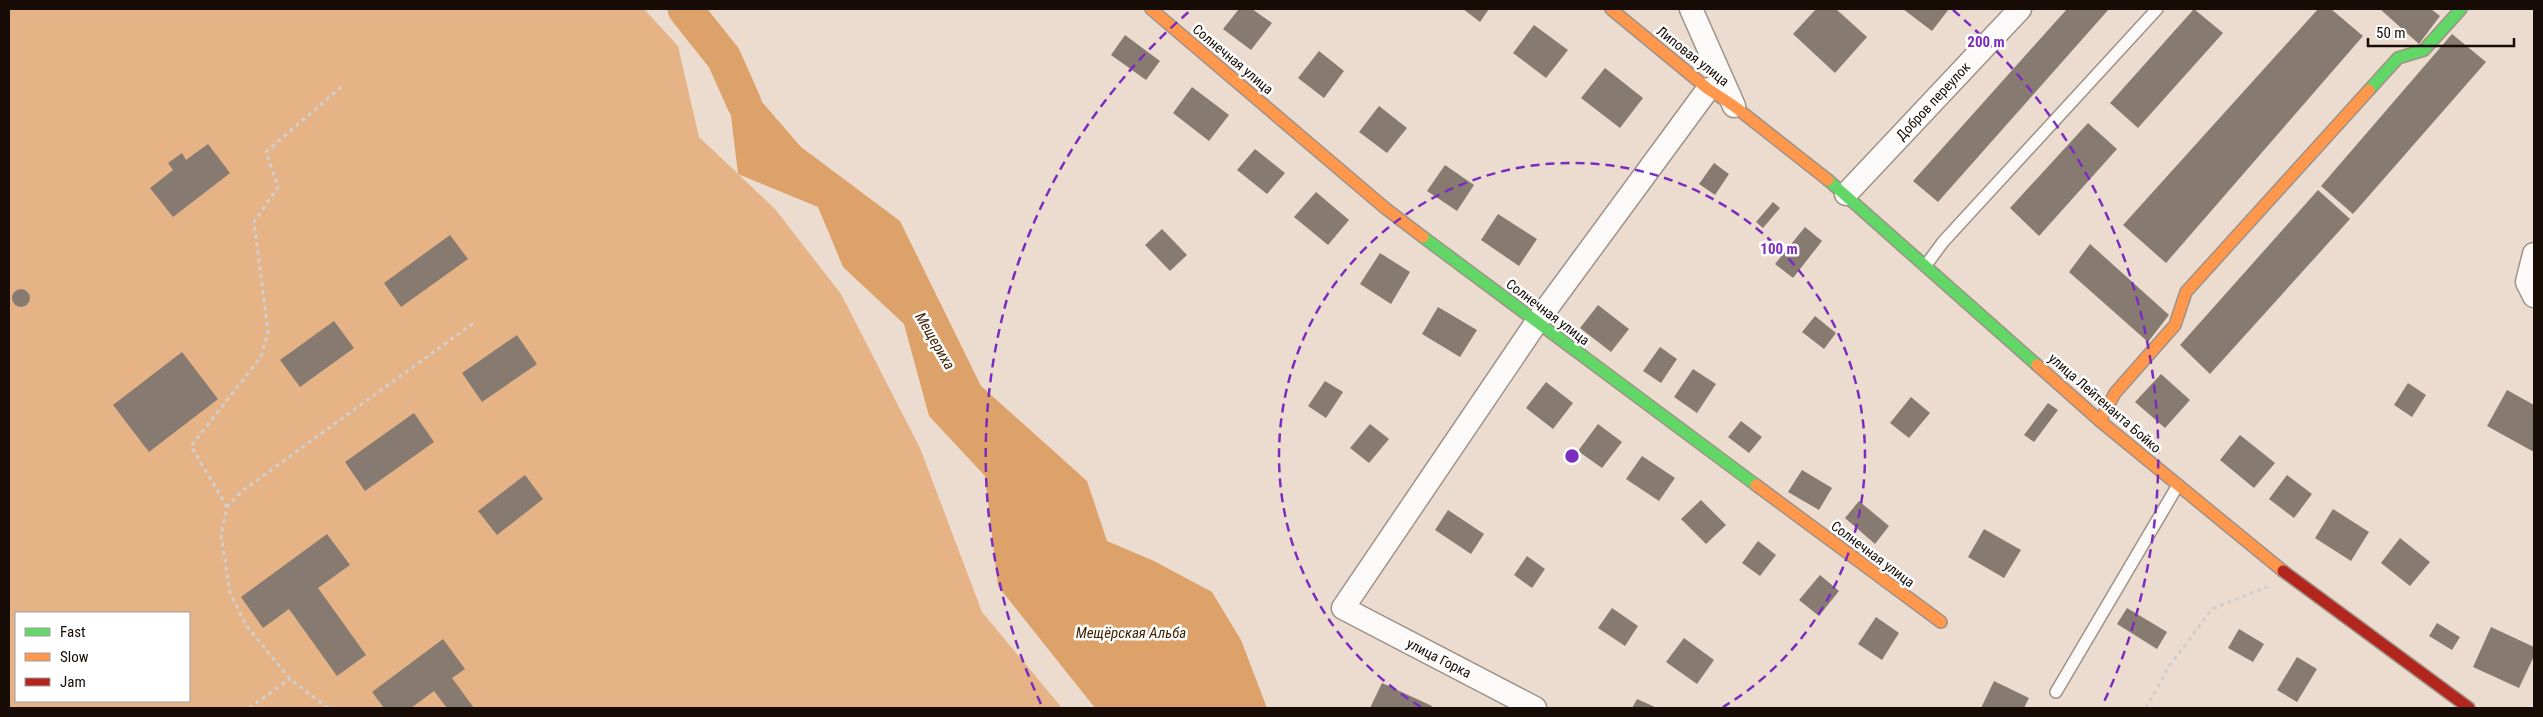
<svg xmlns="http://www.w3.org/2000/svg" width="2543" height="717" font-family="'Roboto Condensed',sans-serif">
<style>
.forest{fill:#e5b386;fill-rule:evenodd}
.water{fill:#dda26a}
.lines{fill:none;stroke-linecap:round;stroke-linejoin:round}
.river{stroke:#dda26a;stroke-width:35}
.building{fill:#877b71}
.lane-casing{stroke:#9e9288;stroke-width:14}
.street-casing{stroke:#9e9288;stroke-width:25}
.fast-casing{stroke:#9e9288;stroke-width:14}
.slow-casing{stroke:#9e9288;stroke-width:14}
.jam-casing{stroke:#9e9288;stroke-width:14}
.path{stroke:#d2cecb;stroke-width:3;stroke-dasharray:4 4;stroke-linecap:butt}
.lane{stroke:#fcfaf8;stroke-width:11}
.street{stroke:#fcfaf8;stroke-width:22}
.fast{stroke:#63d668;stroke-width:11}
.slow{stroke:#ff974d;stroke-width:11}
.jam{stroke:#b3261e;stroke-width:11}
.ring{fill:none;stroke:#7b2cbf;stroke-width:2.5;stroke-dasharray:9 6}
.labels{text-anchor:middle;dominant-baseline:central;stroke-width:5;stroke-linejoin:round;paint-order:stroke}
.street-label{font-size:14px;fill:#160c05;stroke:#fff}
.water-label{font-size:15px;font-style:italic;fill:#412303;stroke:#fff}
.centre{fill:#7b2cbf;stroke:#fff;stroke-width:2.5}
.ring-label{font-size:15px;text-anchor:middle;font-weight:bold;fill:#7b2cbf;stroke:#fff;stroke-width:5;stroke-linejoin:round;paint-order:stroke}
</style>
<rect width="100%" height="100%" fill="#ecdcd0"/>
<!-- forest -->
<path class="forest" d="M9,9H644L678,46L699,137L775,209L841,294L920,448L982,612L1062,708H9ZM16,613H189V701H16Z"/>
<!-- water -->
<path class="water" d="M724,58L801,147L900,221L981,386L1087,481L1107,541L1154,561L1212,592L1241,640L1267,708H1095L998,586L985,476L929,416L904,324L843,267L818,207L738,174Z"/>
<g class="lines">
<!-- river -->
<path class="river" d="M685,9L724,58L744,103"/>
</g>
<!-- building -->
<g class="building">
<path d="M1239,9H1252L1272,23L1251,50L1223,29Z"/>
<path d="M1463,9H1489L1480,22Z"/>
<path d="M1816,9H1836L1867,37L1835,73L1793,34Z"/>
<path d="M1903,9H1949L1932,31Z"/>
<path d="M2067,9H2109L1938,202L1913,181Z"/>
<path d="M2194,9L2223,33L2138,128L2110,103Z"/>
<path d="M2318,9H2331L2363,36L2166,263L2123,225Z"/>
<path d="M2380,9H2431L2440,16L2419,44Z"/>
<path d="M1534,25L1568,50L1546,78L1513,53Z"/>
<path d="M2452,34L2486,62L2353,214L2321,186Z"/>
<path d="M1125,35L1160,61L1146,80L1111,55Z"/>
<path d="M1319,51L1344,71L1324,98L1298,78Z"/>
<path d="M1605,68L1643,98L1620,128L1581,98Z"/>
<path d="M1192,87L1229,115L1209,141L1173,113Z"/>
<path d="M1379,106L1407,128L1387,153L1359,132Z"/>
<path d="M2088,123L2117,149L2039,236L2010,208Z"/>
<path d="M208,144L230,173L173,217L150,188L173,170L168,163L182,153L186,160Z"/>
<path d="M1255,149L1285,173L1267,194L1237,170Z"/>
<path d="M1714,163L1729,174L1715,195L1699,184Z"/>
<path d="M1445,165L1474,185L1457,211L1427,191Z"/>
<path d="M2318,190L2350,219L2210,374L2180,345Z"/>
<path d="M1316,192L1349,220L1328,245L1294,217Z"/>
<path d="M1773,202L1780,208L1763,228L1756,222Z"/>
<path d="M1498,214L1537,239L1519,266L1481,240Z"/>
<path d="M1805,227L1822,241L1793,278L1775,264Z"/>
<path d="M1162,229L1187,255L1170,271L1145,245Z"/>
<path d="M450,235L468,259L401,307L384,283Z"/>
<path d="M2090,244L2169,315L2148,342L2069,272Z"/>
<path d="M1380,253L1410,272L1391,304L1360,284Z"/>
<circle cx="21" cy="298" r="9"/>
<path d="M1598,305L1629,329L1611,352L1580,328Z"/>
<path d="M1438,307L1477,330L1460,357L1422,334Z"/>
<path d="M1815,316L1836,333L1824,349L1802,332Z"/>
<path d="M334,321L354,348L300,387L280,360Z"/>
<path d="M517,335L537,364L482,402L462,373Z"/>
<path d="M1660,347L1677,359L1661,383L1643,371Z"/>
<path d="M182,352L218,399L149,452L113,405Z"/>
<path d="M1693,369L1716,384L1697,413L1674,397Z"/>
<path d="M2161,374L2190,400L2165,428L2135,402Z"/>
<path d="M1325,381L1343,392L1326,418L1308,406Z"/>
<path d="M1546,382L1573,403L1553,429L1526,408Z"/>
<path d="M2408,383L2426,395L2412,417L2394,405Z"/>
<path d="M2507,390L2534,405V452L2487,426Z"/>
<path d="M1911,397L1930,413L1909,438L1890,423Z"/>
<path d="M2048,403L2058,410L2034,442L2024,435Z"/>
<path d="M414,413L434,442L365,491L345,462Z"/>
<path d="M1741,421L1762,437L1749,453L1728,437Z"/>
<path d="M1370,424L1389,439L1369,463L1350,448Z"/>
<path d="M1598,424L1622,442L1602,468L1578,451Z"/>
<path d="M2240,435L2275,463L2254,488L2220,460Z"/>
<path d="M1642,456L1675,478L1659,501L1626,479Z"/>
<path d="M1802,470L1832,488L1819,510L1788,492Z"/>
<path d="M525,475L543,499L497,535L478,511Z"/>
<path d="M2287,475L2312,494L2294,518L2269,499Z"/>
<path d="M1701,500L1726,525L1706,544L1681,519Z"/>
<path d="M1859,501L1889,526L1875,544L1845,518Z"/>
<path d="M2333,509L2369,532L2351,561L2315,538Z"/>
<path d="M1448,510L1484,534L1471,554L1435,530Z"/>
<path d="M1984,529L2021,550L2004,578L1968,557Z"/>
<path d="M327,534L350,565L318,588L366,655L337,676L289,609L263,628L241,597Z"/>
<path d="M2400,538L2430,562L2410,586L2381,563Z"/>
<path d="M1758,541L1776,555L1760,576L1742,563Z"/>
<path d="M1527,556L1545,569L1532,588L1514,575Z"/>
<path d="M1820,575L1839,591L1819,616L1799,600Z"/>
<path d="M1612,608L1638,626L1625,646L1598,628Z"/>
<path d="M2127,608L2167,632L2157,649L2117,624Z"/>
<path d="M1876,617L1899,633L1882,660L1858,644Z"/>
<path d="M2437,623L2460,637L2452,650L2429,636Z"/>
<path d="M2491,627L2534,647V656L2519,688L2473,667Z"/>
<path d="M2239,629L2264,644L2253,662L2228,648Z"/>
<path d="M1684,638L1714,660L1697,684L1666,662Z"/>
<path d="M443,639L465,669L452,678L474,708H447L434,691L411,708H384L372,692Z"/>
<path d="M2297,657L2317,669L2297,702L2277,690Z"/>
<path d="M1994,681L2029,698L2024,708H1981Z"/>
<path d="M1382,683L1432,706L1431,708H1370Z"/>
<path d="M1637,699L1657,708H1632Z"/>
</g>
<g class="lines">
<!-- lane casing -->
<g class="lane-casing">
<g id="lane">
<path d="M1926,265L1943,242L2157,9"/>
<path d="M2056,692L2178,485"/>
</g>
</g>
<!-- street casing -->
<g class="street-casing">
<g id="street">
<path d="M1691,9L1734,106"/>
<path d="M1846,194L2020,9"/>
<path d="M2534,254L2527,282L2534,296"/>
<path d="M1535,708L1343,608L1536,323L1708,89"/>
</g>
</g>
<!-- fast casing -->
<g class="fast-casing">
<g id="fast">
<path d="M2369,90L2398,58L2424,50L2461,9"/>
<path d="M1828,180L2037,365"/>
<path d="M1423,237L1756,485"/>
</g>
</g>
<!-- slow casing -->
<g class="slow-casing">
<g id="slow">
<path d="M1151,9L1385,208L1423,237"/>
<path d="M1611,9L1708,89L1734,106L1828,180"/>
<path d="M2037,365L2100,421L2283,571"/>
<path d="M2100,421L2115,393L2175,325L2186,292L2369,90"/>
<path d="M1756,485L1941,622"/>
</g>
</g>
<!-- jam casing -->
<g class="jam-casing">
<path id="jam" d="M2283,571L2469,708"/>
</g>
<!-- path -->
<g class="path">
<path d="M227,507L191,446L261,357L268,332L254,222L278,187L266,152L342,86"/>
<path d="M249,708L290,679"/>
<path d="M328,708L290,679L246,625L230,593L221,535L227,507L242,491L475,322"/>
<path d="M2146,708L2168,668L2212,609L2267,587"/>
</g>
<!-- lane -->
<use href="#lane" class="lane"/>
<!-- street -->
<use href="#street" class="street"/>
<!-- fast -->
<use href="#fast" class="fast"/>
<!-- slow -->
<use href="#slow" class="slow"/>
<!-- jam -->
<use href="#jam" class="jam"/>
</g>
<!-- distance rings -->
<g class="ring">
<path d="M1421 707A293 293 0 1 1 1723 707"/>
<path d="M1041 704A586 586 0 0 1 1191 10M1953 10A586 586 0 0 1 2103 704"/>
</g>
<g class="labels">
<!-- street labels -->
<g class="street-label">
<text transform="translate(1693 56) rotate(38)">Липовая улица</text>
<text transform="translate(1233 59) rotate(40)">Солнечная улица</text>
<text transform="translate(1933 101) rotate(-47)">Добров переулок</text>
<text transform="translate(1548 312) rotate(37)">Солнечная улица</text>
<text transform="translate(2105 403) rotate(41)">улица Лейтенанта Бойко</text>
<text transform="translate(1873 554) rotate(37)">Солнечная улица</text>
<text transform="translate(1439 658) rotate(27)">улица Горка</text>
</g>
<!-- water labels -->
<g class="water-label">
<text transform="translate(935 341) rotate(60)">Мещериха</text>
<text x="1131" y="633">Мещёрская Альба</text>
</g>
</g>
<circle cx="1572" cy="456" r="8" class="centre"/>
<g class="ring-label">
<text x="1986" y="47">200 m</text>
<text x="1779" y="254">100 m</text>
</g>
<!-- border -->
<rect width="2543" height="717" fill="none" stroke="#160c05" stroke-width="20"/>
<!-- legend -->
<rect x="15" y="612" width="175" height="90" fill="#ffffff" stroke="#a29e9b"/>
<rect x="25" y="628" width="25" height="8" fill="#63d668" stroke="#a29e9b"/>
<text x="60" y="637" font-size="15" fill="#160c05">Fast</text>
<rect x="25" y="653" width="25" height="8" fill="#ff974d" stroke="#a29e9b"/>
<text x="60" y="662" font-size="15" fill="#160c05">Slow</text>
<rect x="25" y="678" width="25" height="8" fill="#b3261e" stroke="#a29e9b"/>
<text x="60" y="687" font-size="15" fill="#160c05">Jam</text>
<!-- scale -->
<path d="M2368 38v8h146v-8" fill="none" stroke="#160c05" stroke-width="2.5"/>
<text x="2376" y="38" font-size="15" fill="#160c05" stroke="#ffffff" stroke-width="4" paint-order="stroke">50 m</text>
</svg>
